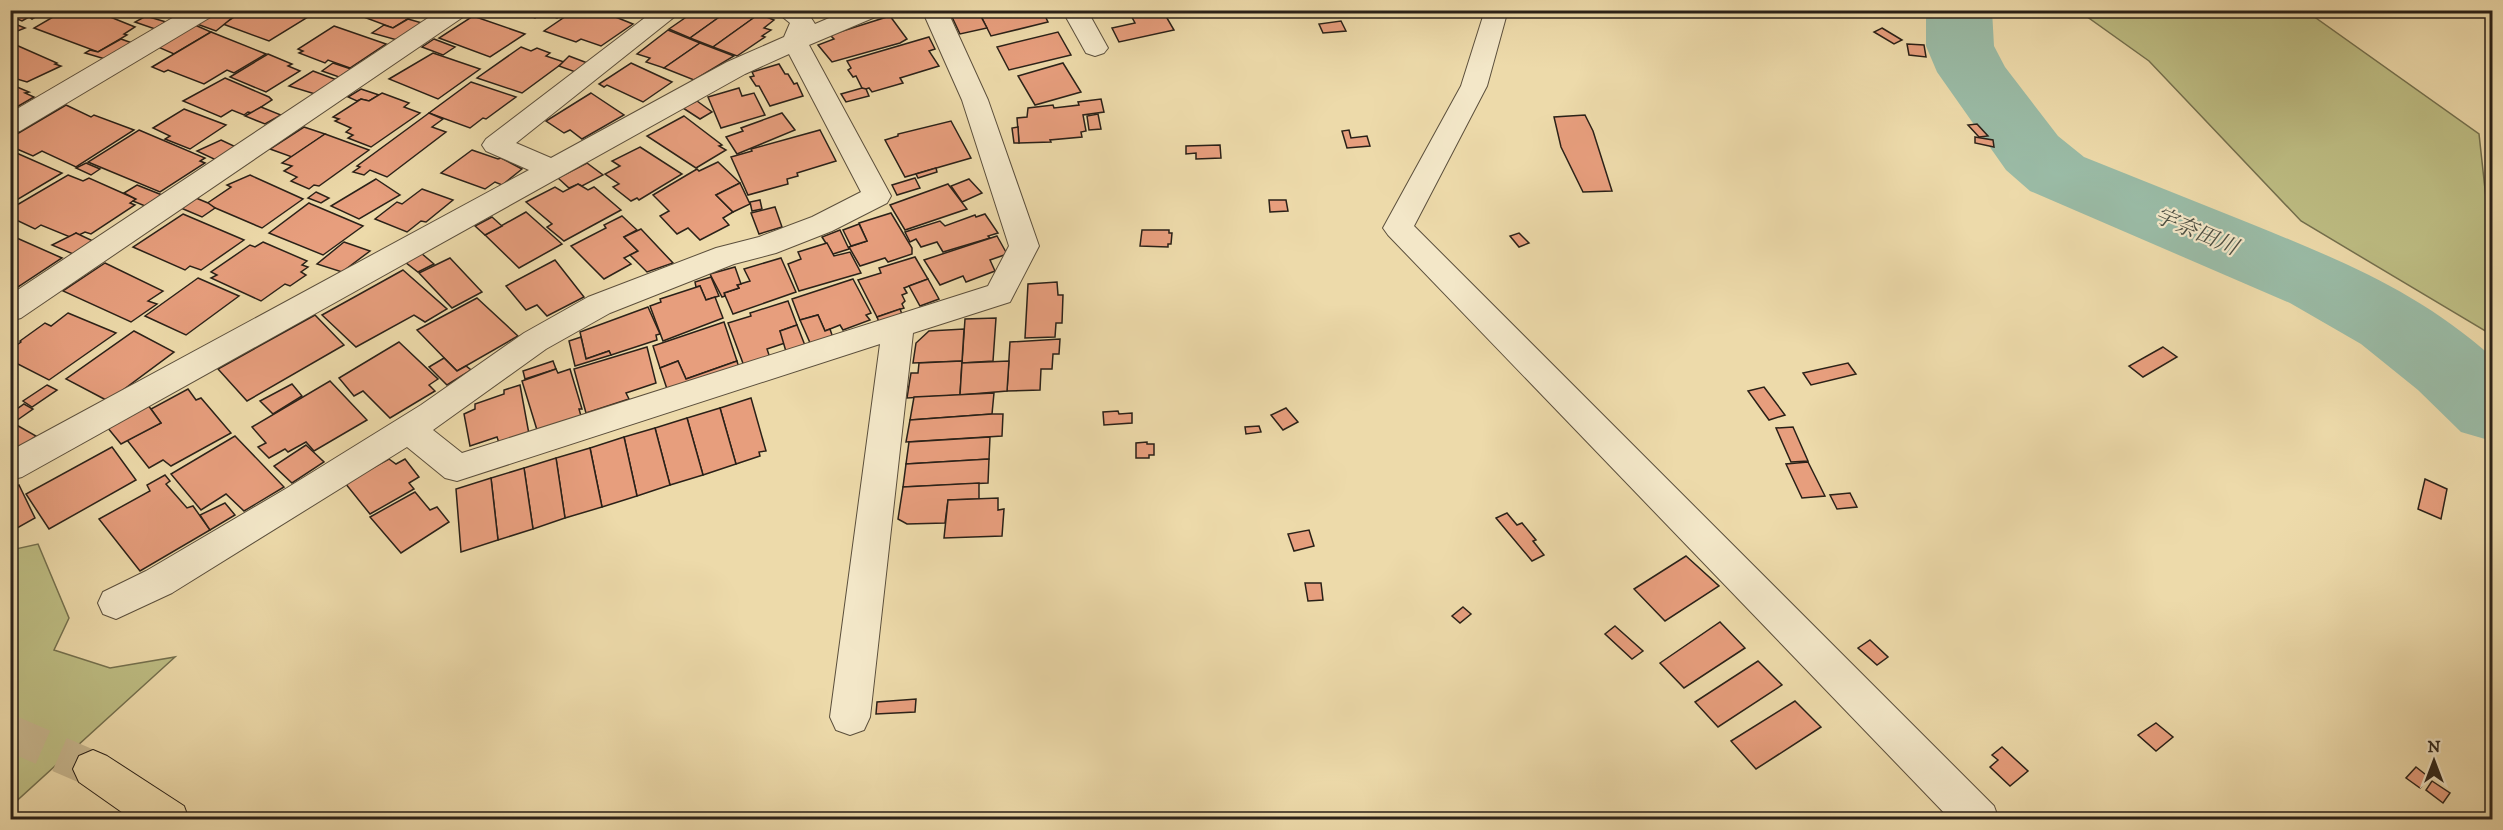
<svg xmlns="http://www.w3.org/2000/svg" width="2503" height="830" font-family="'IM FELL DW Pica','Noto Serif JP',serif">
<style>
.green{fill:#bebe84;stroke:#74704e;stroke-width:1.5}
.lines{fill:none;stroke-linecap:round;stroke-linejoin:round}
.river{fill:#9abba6;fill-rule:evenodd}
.building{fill:#e79e7d;stroke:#2a2118;stroke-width:1.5}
.trunk-tunnel{stroke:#c6b58d;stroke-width:36;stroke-dasharray:36 18;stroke-linecap:butt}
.minor-casing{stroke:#5b4f3c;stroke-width:2}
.trunk-casing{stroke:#2a2118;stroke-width:2}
.minor{fill:#f3e7c8;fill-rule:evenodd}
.trunk{fill:#eddaaa;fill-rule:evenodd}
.labels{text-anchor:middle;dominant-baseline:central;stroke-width:4.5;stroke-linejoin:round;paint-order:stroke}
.water-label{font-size:22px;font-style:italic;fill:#4c4f43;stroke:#f3e7c8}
</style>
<rect width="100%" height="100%" fill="#eddaaa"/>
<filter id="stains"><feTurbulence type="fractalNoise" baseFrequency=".00333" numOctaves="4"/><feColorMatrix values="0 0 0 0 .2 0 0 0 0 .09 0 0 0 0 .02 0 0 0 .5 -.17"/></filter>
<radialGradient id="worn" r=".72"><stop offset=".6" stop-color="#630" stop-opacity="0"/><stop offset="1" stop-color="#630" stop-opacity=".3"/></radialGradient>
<!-- green -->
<g class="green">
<path d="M2079,11H2306L2479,134L2490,235L2492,237V335L2301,221L2149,61Z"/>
<path d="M38,544L69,618L54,650L110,668L175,657L11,806V550Z"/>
</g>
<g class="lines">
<!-- river -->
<path class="river" d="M1926,10H1992L1994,46L2005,67L2058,136L2084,157C2139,179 2194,201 2249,223C2340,260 2418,291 2492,357V441L2461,432L2418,390L2361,344L2290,303L2030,191L2006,170L1937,72L1926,46Z"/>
</g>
<!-- building -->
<g class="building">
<path d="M10,10H47L32,19L29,17L22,21L10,16Z"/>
<path d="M65,10H93L135,27L124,34L127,35L98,52L34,28Z"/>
<path d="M245,10H303L313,14L269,41L223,24Z"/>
<path d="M345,10H414L409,13L414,15L393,28Z"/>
<path d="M475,10H504L494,17Z"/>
<path d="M515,10H568L557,18L543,13L535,18Z"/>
<path d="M575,10H598L633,24L601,46L581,39L576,42L544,31Z"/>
<path d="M693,10H729L690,38L669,29L692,13H690Z"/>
<path d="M739,10H749L759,14L713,47L690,38L725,13L733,15Z"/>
<path d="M978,10H1042L1048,22L991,36Z"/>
<path d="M1128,10H1176L1164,13L1174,30L1119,42L1112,28L1135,23Z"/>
<path d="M978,11L987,28L960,34L952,17Z"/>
<path d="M216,12L233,17L216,31L197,24Z"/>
<path d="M759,14L774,20L764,28L771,30L762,36L765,37L737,56L713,47Z"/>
<path d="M146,16L166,22L155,29L135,22Z"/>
<path d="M473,16L525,34L490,57L439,38Z"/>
<path d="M890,16L907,39L900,43L832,62L818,45L834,39L830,35Z"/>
<path d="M408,19L422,23L397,40L372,33L384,25L393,28Z"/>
<path d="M1341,21L1346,31L1323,33L1319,24Z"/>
<path d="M10,22L25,28L10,34Z"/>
<path d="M195,25L211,32L174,54L158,47Z"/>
<path d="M334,26L386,44L350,68L328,60L325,63L299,53L303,51L298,49Z"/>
<path d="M1882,28L1902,40L1894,44L1874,32Z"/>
<path d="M668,30L700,43L664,68L646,62L650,58L637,54Z"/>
<path d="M211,32L266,54L234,73L227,70L204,84L168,70L164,72L152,67Z"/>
<path d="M1058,32L1071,55L1009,70L997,47Z"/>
<path d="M929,37L935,49L929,51L939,66L900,78L903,83L872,92L869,88L863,90L856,76L853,77L848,70L851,68L847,61Z"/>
<path d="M121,39L132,43L105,59L85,53L90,50L98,52Z"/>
<path d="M434,39L455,47L443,55L422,47Z"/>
<path d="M700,43L734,56L694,80L664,68Z"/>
<path d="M1907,44L1924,45L1926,57L1909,55Z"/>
<path d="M16,45L57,63L55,64L61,66L27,82L10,77V48Z"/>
<path d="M521,47L531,51L537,48L550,53L546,56L564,62L522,93L477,78Z"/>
<path d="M433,53L480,69L438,99L389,79Z"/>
<path d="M268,54L292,64L288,66L300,71L266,92L230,77Z"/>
<path d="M569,56L590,64L578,73L559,66Z"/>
<path d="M333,63L351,69L339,77L322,71Z"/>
<path d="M631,63L672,82L643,102L607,85L604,87L599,84Z"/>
<path d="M1063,63L1081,92L1035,105L1018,76Z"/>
<path d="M779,64L785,74H788L794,84L797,83L803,96L770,106L759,86H756L750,77L754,76L752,72Z"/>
<path d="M313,71L337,80L315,94L289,86Z"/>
<path d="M225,78L269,97L272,100L252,113L248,112L244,115L232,110L221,117L183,101Z"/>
<path d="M471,82L516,97L486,119L483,118L470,128L429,113Z"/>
<path d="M10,84L29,92L25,93L34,97L10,111Z"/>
<path d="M739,88L742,96L754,93L765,115L721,128L708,97Z"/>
<path d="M862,88L866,89L869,96L846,102L841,94Z"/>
<path d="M361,89L379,95L369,101L361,99L357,101L348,97Z"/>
<path d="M382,93L409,103L404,107L420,113L371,147L348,138L353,135L346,132L351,128L335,121L339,119L333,117L361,99L369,101Z"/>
<path d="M591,93L624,115L582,139L570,130L564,133L546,121Z"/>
<path d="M1101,99L1104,112L1083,115L1086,131L1081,132L1082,137L1050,140L1051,142L1019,143L1017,118L1027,117L1028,108L1053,105L1054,108L1079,105L1078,102Z"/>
<path d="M697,101L712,112L700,119L683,108Z"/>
<path d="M66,105L91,117L94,115L134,130L76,167L42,151L33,156L10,146V138Z"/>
<path d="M261,107L281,115L265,124L245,116Z"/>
<path d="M184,109L226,125L190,149L165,139L170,136L153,128Z"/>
<path d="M429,113L443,119L432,127L446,132L387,177L370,170L364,175L353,172L360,167L357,166Z"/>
<path d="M782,113L795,130L737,154L726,137L743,131L741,128Z"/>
<path d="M1098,114L1101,129L1089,130L1087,116Z"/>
<path d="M1585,115L1593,131L1612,191L1583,192L1561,147L1554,117Z"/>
<path d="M684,116L722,145L719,146L726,150L696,168L647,136Z"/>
<path d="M951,121L971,158L905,177L885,140L898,136V134Z"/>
<path d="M1977,124L1988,136L1979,137L1968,125Z"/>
<path d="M304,127L325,134L292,157L270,149Z"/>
<path d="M1018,127L1019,143H1014L1012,128Z"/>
<path d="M139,130L205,158L200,161L205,163L160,192L88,162Z"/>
<path d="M820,130L836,161L797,173L798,176L787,179L788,184L748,195L731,157L752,151L751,149Z"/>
<path d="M1349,130L1351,138L1367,136L1370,146L1347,148L1342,131Z"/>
<path d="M325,134L369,150L319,186L314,185L309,189L291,181L297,177L284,171L292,166L282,163Z"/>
<path d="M1975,137L1993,140L1994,147L1975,143Z"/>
<path d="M221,140L236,147L216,160L197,151Z"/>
<path d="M1220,145L1221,158L1196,159V153L1186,154V146Z"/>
<path d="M640,147L682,174L639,200L637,198L631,201L613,187L619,184L605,174L620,166L612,161Z"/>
<path d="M472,150L498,159L501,158L522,169L502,185L495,182L485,189L441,173Z"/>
<path d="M12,151L62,173L10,204Z"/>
<path d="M718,162L740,183L716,195L733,212L723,218L729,225L700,240L688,228L677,234L660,216L669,211L653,195L697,169L699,171Z"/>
<path d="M86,163L100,169L91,175L76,168Z"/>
<path d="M587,163L603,175L582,186L578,184L569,188L558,178Z"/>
<path d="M936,168L937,172L918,178L916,174Z"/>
<path d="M68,175L83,181L89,178L136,199L130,203L135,205L91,234L85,232L79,235L76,233L70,237L41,225L35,229L10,217V209Z"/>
<path d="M250,175L303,199L262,228L206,204L231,187L227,185Z"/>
<path d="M915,178L920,188L897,195L892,185Z"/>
<path d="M376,179L400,195L359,219L331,206Z"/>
<path d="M969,179L982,193L962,202L951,186Z"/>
<path d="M740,183L750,204L733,212L716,195Z"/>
<path d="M578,184L588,190L594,187L621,210L564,241L547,227L552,224L526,202L555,187L563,192Z"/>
<path d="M948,184L967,209L905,230L890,205Z"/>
<path d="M137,185L162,195L145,206L133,201L136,199L124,193Z"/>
<path d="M422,189L453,200L426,222L421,221L407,232L375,219L397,202L402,204Z"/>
<path d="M316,192L329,198L321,203L308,198Z"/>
<path d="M196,198L208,203L215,208L202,217L181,208Z"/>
<path d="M760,200L762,209L752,211L750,202Z"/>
<path d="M1269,200H1286L1288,211L1270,212Z"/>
<path d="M309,203L311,204L363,226L323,255L269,233Z"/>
<path d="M775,207L782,227L759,234L751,213Z"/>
<path d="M526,212L562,244L519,268L485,235Z"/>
<path d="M891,213L912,248V254L888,262L885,258L860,266L849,247L867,241L859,223Z"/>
<path d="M183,214L244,240L201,270L190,266L185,270L133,247Z"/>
<path d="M985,214L998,233L988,236L990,238L943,252L937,242L921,247L916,239L910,242L905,232L940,221L945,226L975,215L976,217Z"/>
<path d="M622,216L637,230L624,237L638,251L624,258L631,264L604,279L571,246L606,228L604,225Z"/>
<path d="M492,217L502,226L485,235L475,226Z"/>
<path d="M859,224L867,241L851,246L843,230Z"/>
<path d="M641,229L673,263L647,272L630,255L638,251L624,237Z"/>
<path d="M840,230L849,249L833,254L822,237Z"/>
<path d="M1142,230H1169V233H1172L1171,244H1168V247L1140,246Z"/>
<path d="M76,233L93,241L73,254L52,245Z"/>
<path d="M1519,233L1529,243L1519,247L1510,236Z"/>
<path d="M10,235L62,258L12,291Z"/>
<path d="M997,236L1007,254L990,260L995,271L966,282L963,276L940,285L924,260Z"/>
<path d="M263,242L307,261L302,265L308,267L301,272L306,275L290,286L285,284L261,301L211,278L217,275L211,272L250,245L255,247Z"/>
<path d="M344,242L370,251L342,272L317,264Z"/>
<path d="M827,243L834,256L850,252L861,273L799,291L788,264L801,259L798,252Z"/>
<path d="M421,253L434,264L418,272L405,262Z"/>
<path d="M915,257L928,279L904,288L907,293L902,295L905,301L902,304L904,308L877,317L858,280L881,273L879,268Z"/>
<path d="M450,258L482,292L452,308L419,273Z"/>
<path d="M781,258L796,292L733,314L724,293L739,288L737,285L750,281L744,269Z"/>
<path d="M555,260L584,297L547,316L537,305L526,310L506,286Z"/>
<path d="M105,263L163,291L148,301L157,304L131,322L63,291Z"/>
<path d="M735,267L741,284L737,285L739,288L724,293L725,296L722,297L710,274Z"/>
<path d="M403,270L447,309L425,322L414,315L356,347L322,315Z"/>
<path d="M711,277L719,296L706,300L700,286L696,287L695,282Z"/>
<path d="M198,278L239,296L186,335L145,316Z"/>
<path d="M853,279L871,313L866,315L870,320L843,330L840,325L825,331L818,315L800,320L792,299Z"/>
<path d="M928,279L939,299L920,306L909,286Z"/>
<path d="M1057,282L1058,295H1063L1062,323H1056L1055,337L1025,338L1028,284Z"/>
<path d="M700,286L706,300L715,297L723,318L663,341L650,306L661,302L660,299Z"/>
<path d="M477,298L518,336L457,371L417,330Z"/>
<path d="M788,301L797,325L780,331L785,343L767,349L770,358L744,366L728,323L751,316L750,313Z"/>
<path d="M648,307L660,334L656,335L657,340L611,355L609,351L586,359L580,332Z"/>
<path d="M900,309L902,314L879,322L877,317Z"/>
<path d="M68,313L116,333L49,380L10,360V350L21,342L20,341L45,323L51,326Z"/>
<path d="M315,315L344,345L247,401L218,369Z"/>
<path d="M818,315L825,331L830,329L833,338L811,345L800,320Z"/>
<path d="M996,318L993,361L962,363L965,319Z"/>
<path d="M724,322L737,361L686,379L678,361L660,368L653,346Z"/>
<path d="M797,325L806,348L787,355L780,331Z"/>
<path d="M964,329L962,361L913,363L916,343L929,331Z"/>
<path d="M134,331L174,352L108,401L66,379Z"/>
<path d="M581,337L586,359L609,351L611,355L575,366L569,341Z"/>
<path d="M1060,339L1059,354H1053L1052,369H1041L1040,390L1007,391L1010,342Z"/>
<path d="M399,342L438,379L429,385L435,391L390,418L363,391L354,396L339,378Z"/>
<path d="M647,347L656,383L626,393L629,399L586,413L574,369Z"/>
<path d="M2163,347L2177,357L2143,377L2129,366Z"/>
<path d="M444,358L457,371L466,366L471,370L447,385L429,367Z"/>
<path d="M553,361L556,369L525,379L523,371Z"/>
<path d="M678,361L686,379L737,361L739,368L668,392L660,368Z"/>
<path d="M962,361L960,395L907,398L911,373H918L919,363Z"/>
<path d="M1009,361L1007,391L960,395L962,363Z"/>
<path d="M1848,363L1856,374L1811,385L1803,373Z"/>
<path d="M556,369L558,373L570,369L582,409H579L581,416L537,430L522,381Z"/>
<path d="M330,381L367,420L314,451L306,442L288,452L285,449L269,458L258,447L266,443L252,427Z"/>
<path d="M292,384L302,396L273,414L260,401Z"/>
<path d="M47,385L57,390L32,407L23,401Z"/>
<path d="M520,385L529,434L499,443L497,437L470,446L464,414L475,409V404L504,394V390Z"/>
<path d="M1764,387L1785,415L1769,420L1748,391Z"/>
<path d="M188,389L196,400L201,398L231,433L171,466L163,460L149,468L127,440L161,423L151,409Z"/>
<path d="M994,393L992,414L910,420L914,397Z"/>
<path d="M751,398L766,451L759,452L760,456L736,464L720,408Z"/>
<path d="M24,404L33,409L16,421L10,419V414Z"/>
<path d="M148,405L161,423L121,444L107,427Z"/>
<path d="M720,408L736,464L703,475L687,418Z"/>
<path d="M1286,408L1298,422L1283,430L1271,415Z"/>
<path d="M1118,411L1119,414L1132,413V423L1104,425L1103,412Z"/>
<path d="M992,414H1003L1002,436L906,442L910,420Z"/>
<path d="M687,418L703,475L670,485L655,428Z"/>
<path d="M13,423L36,436L15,451L10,448V425Z"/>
<path d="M1259,426L1261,432L1246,434L1245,427Z"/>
<path d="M1793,427L1808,461L1791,462L1776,428Z"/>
<path d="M655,428L670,485L637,496L624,437Z"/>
<path d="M235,436L284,487L244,511L226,494L201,510L171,474Z"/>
<path d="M624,437L637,496L602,507L590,448Z"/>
<path d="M990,437L989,459L906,464L909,442Z"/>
<path d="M1147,442V444H1154V455H1149V458H1136V443Z"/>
<path d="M306,445L324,462L292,483L274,466Z"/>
<path d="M112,447L136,480L49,529L26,494Z"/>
<path d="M590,448L602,507L565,518L556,458Z"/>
<path d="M556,458L565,518L533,529L524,468Z"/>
<path d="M389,459L396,464L405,459L419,477L409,483L414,489L370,514L345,483Z"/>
<path d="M989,459L988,483L903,487L906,464Z"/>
<path d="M1808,462L1825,496L1802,498L1786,464Z"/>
<path d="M524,468L533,529L498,540L491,478Z"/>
<path d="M165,475L170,481L166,484L187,508L193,506L210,530L140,571L99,519L150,491L147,485Z"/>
<path d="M491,478L498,540L461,552L456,489Z"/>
<path d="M2425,479L2447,489L2441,519L2418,509Z"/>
<path d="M979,483V499L948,500L945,523L907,524L898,519L903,487Z"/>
<path d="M19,485L35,518L10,532V489Z"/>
<path d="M415,492L430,510L437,507L449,522L401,553L370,517Z"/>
<path d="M1850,493L1857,507L1837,509L1830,495Z"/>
<path d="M998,498V510L1004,509L1002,536L944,538L948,500Z"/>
<path d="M225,503L235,515L210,530L200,515Z"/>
<path d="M1507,513L1517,525L1522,523L1536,540L1533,541L1544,555L1532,561L1496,518Z"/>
<path d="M1309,530L1314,546L1294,551L1288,534Z"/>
<path d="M1686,556L1719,586L1665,621L1634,589Z"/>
<path d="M1305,583H1321L1323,600L1308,601Z"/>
<path d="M1463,607L1471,614L1460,623L1452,616Z"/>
<path d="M1720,622L1745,648L1684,688L1660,663Z"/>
<path d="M1615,626L1643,651L1632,659L1605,634Z"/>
<path d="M1870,640L1888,657L1877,665L1858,648Z"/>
<path d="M1758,661L1782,685L1718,727L1695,702Z"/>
<path d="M916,699L915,712L876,714L877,702Z"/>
<path d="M1795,701L1821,727L1756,769L1731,741Z"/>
<path d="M2156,723L2173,737L2156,751L2138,735Z"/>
<path d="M2002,747L2028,771L2010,786L1990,767L1998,760L1992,755Z"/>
<path d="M2416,767L2430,778L2420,788L2406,778Z"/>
<path d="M2432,781L2450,793L2443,803L2426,790Z"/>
</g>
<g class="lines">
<!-- trunk-tunnel -->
<path class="trunk-tunnel" d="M10,733L93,769"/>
<!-- minor casing -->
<g class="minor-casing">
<g id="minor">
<path d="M186,10H217L214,15L20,131L10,133V113Z"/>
<path d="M440,10H469L466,15L21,318L10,321V295Z"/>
<path d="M655,10H683L516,143L551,158L727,62L784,37L790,23L774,10H806L815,24L848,10H883L880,15L809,45L891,196L887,203L832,231L776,253L734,264L610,313L546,349L433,430L462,453L988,286L1009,246L962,100L922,10H947L988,100L1039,246L1010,302L913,333L870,717L864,730L850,735L836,730L830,717L880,344L457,481L445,478L407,447L172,593L116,619L103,614L98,603L103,592L146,571L287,488L421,405L524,333L588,297L716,248L759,237L812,217L861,192L789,54L745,74L22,477L10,480V451L529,170L486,151L482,145L486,139Z"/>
<path d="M1062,10H1087L1108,48L1104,53L1095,56L1086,53Z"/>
<path d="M1485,10H1513L1506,17L1487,86L1414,226L1994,806L1999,820H1951L1388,235L1383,228L1461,86Z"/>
</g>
</g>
<!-- trunk casing -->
<g class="trunk-casing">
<path id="trunk" d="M93,750L107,756L184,806L189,820H133L79,782L73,769L79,756Z"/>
</g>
<!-- minor -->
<use href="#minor" class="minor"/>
<!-- trunk -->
<use href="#trunk" class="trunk"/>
</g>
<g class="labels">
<!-- water labels -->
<g class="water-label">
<text transform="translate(2196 232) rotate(23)">宇奈田川</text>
</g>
</g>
<!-- margin -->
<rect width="2503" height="830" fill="none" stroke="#eddaaa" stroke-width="36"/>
<rect x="12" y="12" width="2479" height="806" fill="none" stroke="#2a2118" stroke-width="3"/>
<rect x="18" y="18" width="2467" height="794" fill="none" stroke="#2a2118" stroke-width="1.5"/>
<!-- north arrow -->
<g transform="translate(2434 761)" stroke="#f3e7c8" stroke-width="4.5" paint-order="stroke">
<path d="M0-4.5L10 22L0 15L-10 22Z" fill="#2a2118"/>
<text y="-9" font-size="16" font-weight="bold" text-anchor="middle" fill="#2a2118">N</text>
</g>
<rect width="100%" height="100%" filter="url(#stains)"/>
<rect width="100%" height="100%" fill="url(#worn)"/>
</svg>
